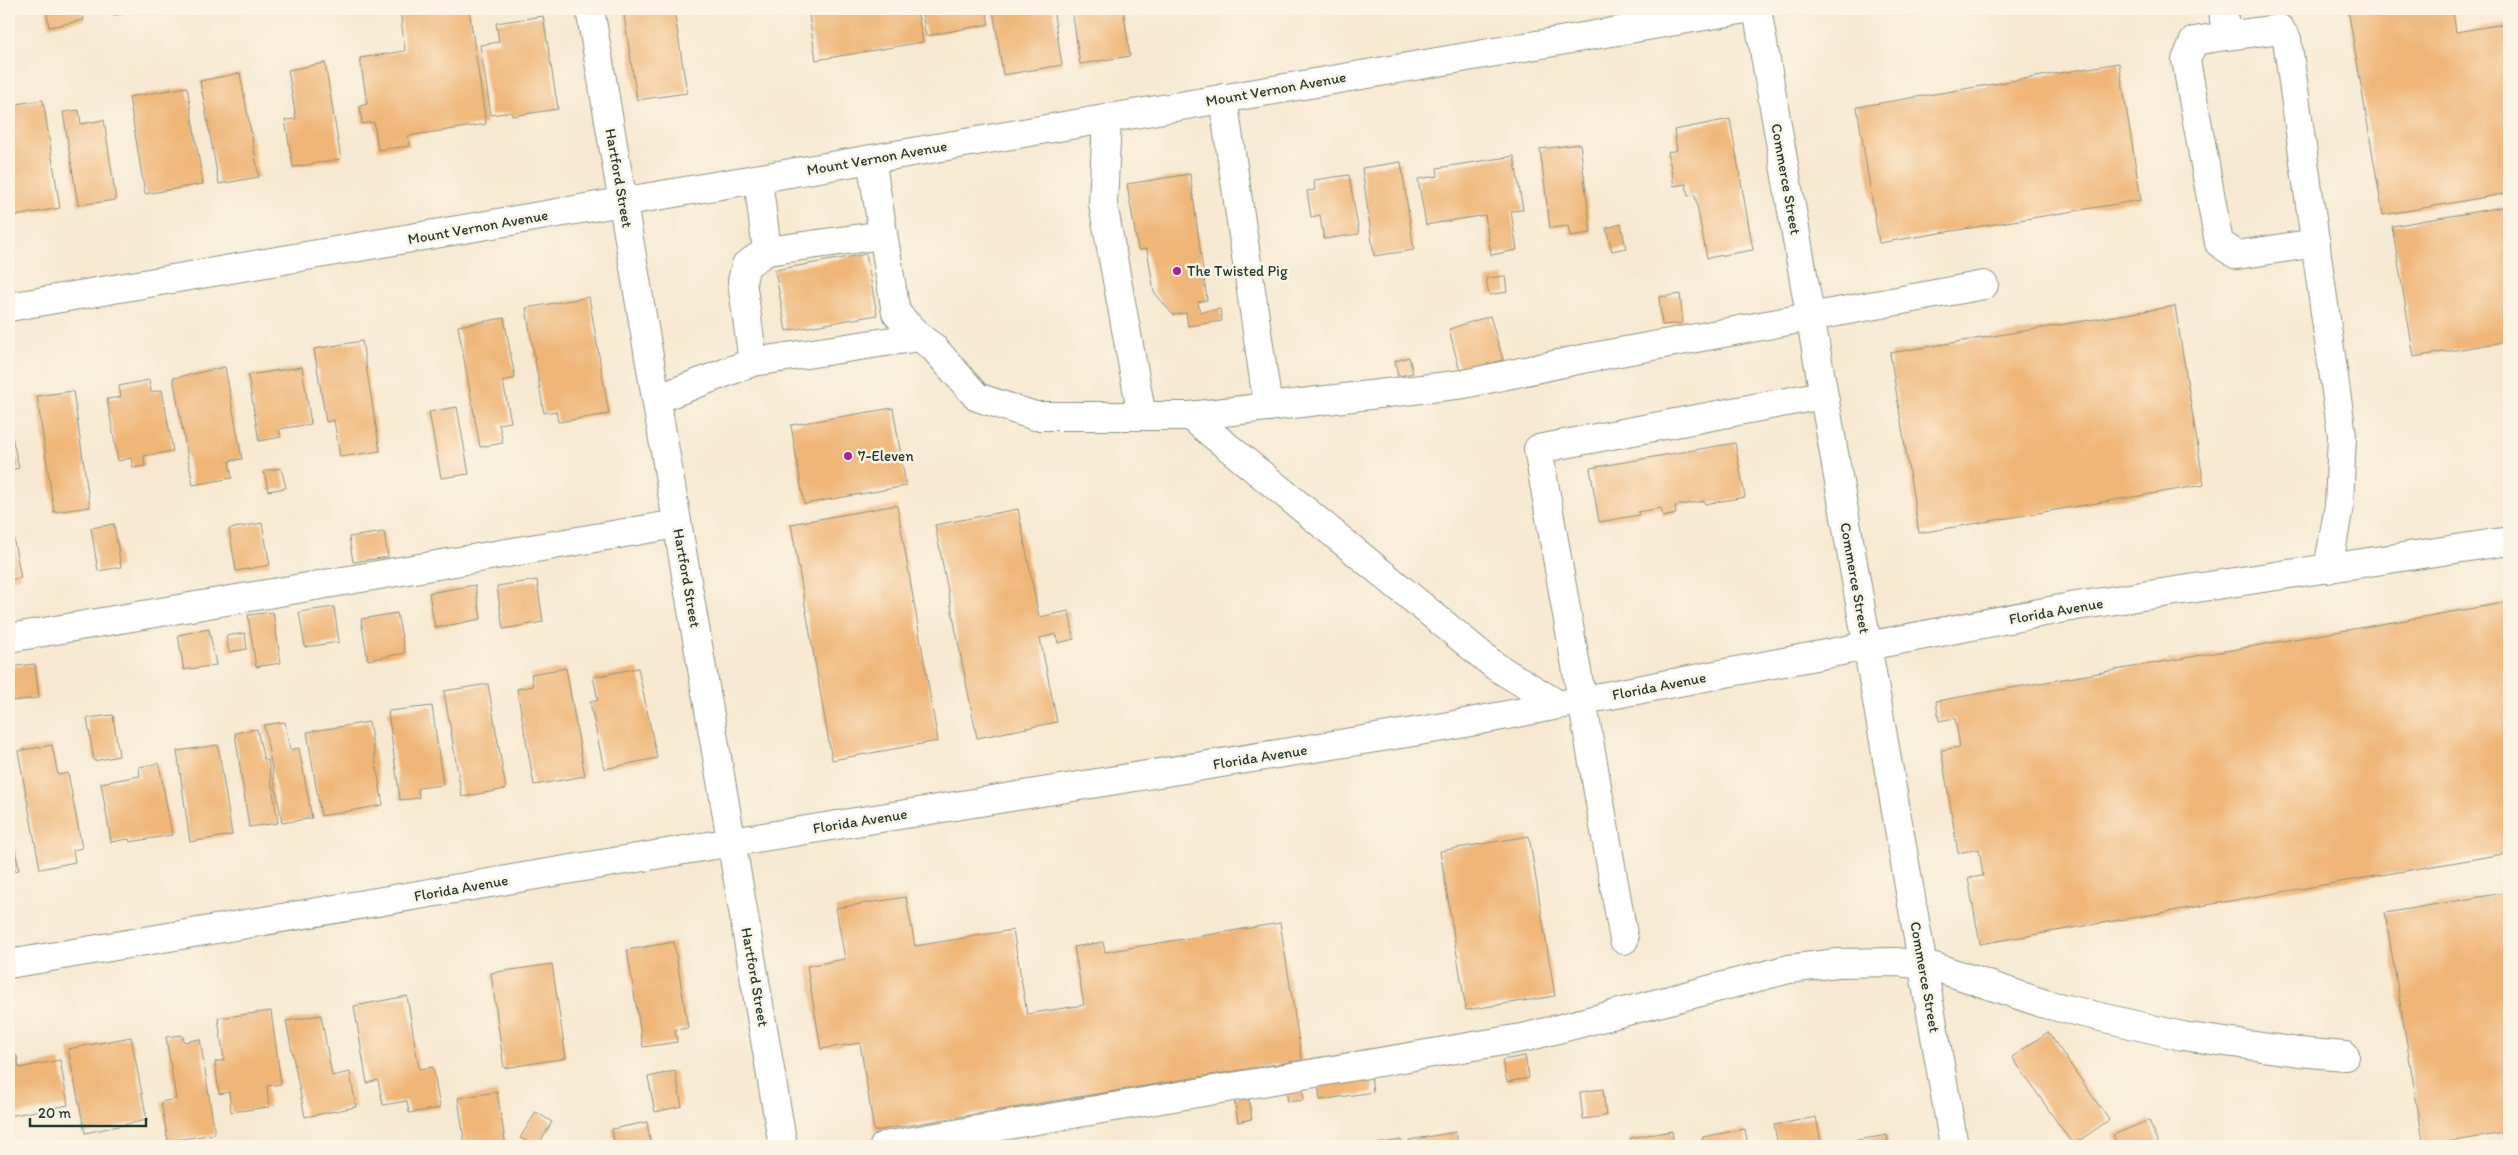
<svg xmlns="http://www.w3.org/2000/svg" width="2518" height="1155" font-family="Itim,sans-serif">
<style>
.building{fill:#efb677}
.lines{fill:none;stroke-linecap:round;stroke-linejoin:round}
.minor-casing{stroke:#8b9382;stroke-width:30}
.minor{stroke:#fff;stroke-width:28}
.poi-dot{fill:#b5179e;stroke:#fcf5e5;stroke-width:2}
.labels{text-anchor:middle;dominant-baseline:central;stroke-width:5;stroke-linejoin:round;paint-order:stroke}
.street-label{font-size:15px;fill:#1f3d34;stroke:#fcf5e5}
.poi-label{font-size:15px;fill:#1f3d34;stroke:#fcf5e5;text-anchor:start}
</style>
<rect width="100%" height="100%" fill="#fcf5e5"/>
<filter id="ink" filterUnits="userSpaceOnUse"><feTurbulence type="fractalNoise" baseFrequency=".02" numOctaves="2"/><feDisplacementMap in="SourceGraphic" scale="10" xChannelSelector="R" yChannelSelector="G"/><feConvolveMatrix kernelMatrix="1 2 1 2 8 2 1 2 1" color-interpolation-filters="sRGB"/></filter>
<filter id="wash" filterUnits="userSpaceOnUse"><feTurbulence type="fractalNoise" baseFrequency=".0096" numOctaves="4" result="noise"/><feDisplacementMap in="SourceGraphic" scale="20" xChannelSelector="R" yChannelSelector="G"/><feGaussianBlur stdDeviation="1.12" result="paint"/><feColorMatrix in="noise" values="0 0 0 0 0 0 0 0 0 0 0 0 0 0 0 0 0 1.4 0 .05"/><feComposite in="paint" operator="in"/></filter>
<g filter="url(#wash)">
<rect width="100%" height="100%" fill="#f7e9d1"/>
<g id="blocks">
<!-- building -->
<g class="building">
<path d="M46,9H82L84,20L49,27Z"/>
<path d="M113,9H145V10L114,15Z"/>
<path d="M411,9H469L486,124L408,136L410,146L378,150L374,122L362,124L360,106L367,104L360,58L405,51L400,10Z"/>
<path d="M623,9H674L687,93L637,100Z"/>
<path d="M808,9H917L923,42L816,60Z"/>
<path d="M921,9H986L989,24L926,36Z"/>
<path d="M993,9H1028L1029,12L1053,9L1062,65L1003,75Z"/>
<path d="M1072,9H1123L1130,56L1080,64Z"/>
<path d="M2348,9H2464L2453,12L2456,32L2509,23V193L2383,215Z"/>
<path d="M543,16L558,109L512,116L511,112L491,115L480,45L499,42L496,23Z"/>
<path d="M325,63L341,159L293,167L285,120L296,119L288,70Z"/>
<path d="M2119,63L2141,200L1879,243L1857,107Z"/>
<path d="M240,73L259,177L219,184L200,81Z"/>
<path d="M187,87L203,184L145,194L129,97Z"/>
<path d="M43,100L60,208L9,217V105Z"/>
<path d="M79,110L81,124L104,120L116,200L78,205L63,112Z"/>
<path d="M1730,119L1753,250L1707,258L1695,195L1688,196L1686,184L1674,186L1668,152L1677,150L1674,130Z"/>
<path d="M1580,144L1591,233L1570,236L1568,226L1550,228L1540,149Z"/>
<path d="M1514,156L1523,210L1511,211L1517,250L1491,255L1485,215L1426,225L1418,179L1438,176L1437,168Z"/>
<path d="M1401,162L1414,250L1374,256L1362,168Z"/>
<path d="M1190,174L1207,300L1198,302L1200,312L1220,309L1222,321L1188,326L1186,313L1173,315L1154,292L1147,249L1138,250L1127,184Z"/>
<path d="M1349,175L1359,234L1324,239L1320,215L1311,217L1307,191L1315,190L1314,180Z"/>
<path d="M2509,206V341L2414,357L2392,226Z"/>
<path d="M1621,224L1626,248L1612,251L1606,228Z"/>
<path d="M866,254L877,315L786,331L775,270Z"/>
<path d="M1505,276L1507,292L1489,295L1486,278Z"/>
<path d="M1680,294L1683,323L1662,325L1659,297Z"/>
<path d="M589,297L609,414L558,422L556,411L544,413L526,308Z"/>
<path d="M2175,306L2204,485L1919,533L1890,353Z"/>
<path d="M1490,316L1503,360L1460,372L1449,329Z"/>
<path d="M504,318L515,378L503,381L511,422L499,424L503,443L480,447L458,326Z"/>
<path d="M362,341L380,451L340,457L334,420L326,422L314,349Z"/>
<path d="M1409,357L1413,373L1398,376L1395,361Z"/>
<path d="M225,367L242,459L229,461L232,478L193,485L173,378Z"/>
<path d="M302,367L311,424L279,429L281,437L259,441L248,375Z"/>
<path d="M149,380L151,392L162,390L173,451L144,456L145,466L133,468L131,458L118,461L107,399L121,397L119,386Z"/>
<path d="M73,391L90,507L54,512L37,396Z"/>
<path d="M457,407L469,474L441,478L429,412Z"/>
<path d="M893,408L906,486L804,504L791,425Z"/>
<path d="M9,424L19,468L9,470Z"/>
<path d="M1735,443L1745,497L1705,504L1704,501L1675,506L1676,514L1663,517L1661,508L1638,512L1639,515L1599,522L1590,468Z"/>
<path d="M281,468L286,488L268,491L264,471Z"/>
<path d="M9,482L14,507L9,508Z"/>
<path d="M897,505L938,741L832,760L791,524Z"/>
<path d="M1018,509L1039,617L1069,611L1074,639L1058,643L1056,634L1040,638L1057,722L977,738L935,525Z"/>
<path d="M262,523L270,565L236,571L229,529Z"/>
<path d="M114,524L121,567L98,571L91,528Z"/>
<path d="M9,526H11L21,578L9,580Z"/>
<path d="M384,532L388,557L353,562L349,537Z"/>
<path d="M537,580L543,622L503,629L497,586Z"/>
<path d="M475,585L481,619L435,628L429,593Z"/>
<path d="M2509,602V853L1980,944L1968,878L1983,876L1979,849L1958,853L1941,750L1960,747L1955,718L1939,721L1936,701Z"/>
<path d="M334,607L339,642L305,647L299,612Z"/>
<path d="M273,612L281,663L256,667L248,615Z"/>
<path d="M397,613L405,653L368,660L361,619Z"/>
<path d="M209,629L216,665L184,670L178,635Z"/>
<path d="M245,633L247,649L229,652L226,636Z"/>
<path d="M35,664L39,698L12,701L9,667Z"/>
<path d="M566,668L585,776L534,785L517,689L533,686L531,674Z"/>
<path d="M638,668L657,758L604,769L590,702L598,700L593,677Z"/>
<path d="M488,684L506,789L462,797L444,691Z"/>
<path d="M432,706L443,785L418,788L419,798L400,800L388,711Z"/>
<path d="M113,715L119,756L94,761L87,718Z"/>
<path d="M285,722L290,750L299,748L312,818L282,823L264,725Z"/>
<path d="M369,722L383,805L321,816L307,732Z"/>
<path d="M257,729L264,760H268L278,823L249,827L235,733Z"/>
<path d="M52,745L58,775L68,773L82,848L73,850L75,862L40,869L18,751Z"/>
<path d="M218,745L232,835L190,842L177,751Z"/>
<path d="M159,763L172,835L130,842L129,839L111,842L101,783L140,776L139,767Z"/>
<path d="M9,821L19,870L9,872Z"/>
<path d="M1529,836L1555,996L1466,1010L1440,851Z"/>
<path d="M2509,892V1132L2424,1146L2385,913Z"/>
<path d="M906,897L915,946L1013,930L1027,1014L1084,1005L1074,947L1103,942L1105,952L1280,923L1302,1060L874,1131L860,1043L821,1049L807,966L845,959L836,908Z"/>
<path d="M674,942L688,1028L675,1030L677,1042L643,1047L627,950Z"/>
<path d="M552,964L566,1058L504,1068L491,973Z"/>
<path d="M407,996L419,1069L433,1067L440,1108L409,1113L407,1101L383,1105L378,1080L367,1083L354,1006Z"/>
<path d="M271,1011L281,1084L267,1086L269,1107L231,1112L229,1092L219,1094L215,1062L224,1060L218,1018Z"/>
<path d="M321,1015L332,1076L350,1072L356,1107L305,1117L286,1021Z"/>
<path d="M2048,1032L2109,1120L2073,1145L2012,1057Z"/>
<path d="M182,1035L184,1042L200,1039L215,1134L168,1141L161,1102L176,1099L166,1037Z"/>
<path d="M131,1037L147,1120L85,1133L68,1049Z"/>
<path d="M17,1056L19,1068L60,1060L68,1105L9,1116V1058Z"/>
<path d="M1525,1056L1529,1078L1507,1082L1502,1060Z"/>
<path d="M675,1071L682,1106L655,1112L648,1077Z"/>
<path d="M1371,1075L1373,1092L1320,1100L1318,1083Z"/>
<path d="M1302,1088L1304,1100L1288,1102L1286,1090Z"/>
<path d="M1603,1089L1606,1116L1583,1119L1580,1092Z"/>
<path d="M497,1092L506,1146H465L458,1098Z"/>
<path d="M1248,1094L1252,1119L1238,1122L1234,1097Z"/>
<path d="M536,1112L552,1122L538,1146L520,1138Z"/>
<path d="M1816,1117L1822,1146H1778L1774,1125Z"/>
<path d="M2149,1120L2159,1146H2118L2113,1135Z"/>
<path d="M647,1122L651,1146H615L612,1129Z"/>
<path d="M1745,1129L1748,1146H1704L1702,1137Z"/>
<path d="M1672,1131L1674,1146H1631L1630,1138Z"/>
<path d="M1456,1132L1458,1146H1410L1409,1140Z"/>
<path d="M1887,1135L1889,1146H1846V1142Z"/>
<path d="M1401,1140L1402,1146H1377L1376,1144Z"/>
</g>
</g>
</g>
<g filter="url(#ink)">
<use href="#blocks" fill-opacity="0" stroke="#8b9382" stroke-width="1"/>
<g class="lines">
<!-- minor casing -->
<g class="minor-casing">
<g id="minor">
<path d="M590,9L783,1146"/>
<path d="M1757,9L1954,1146"/>
<path d="M2223,9L2226,36L2280,29L2287,39L2342,435L2339,506L2328,569"/>
<path d="M2226,36L2194,41L2186,60L2219,243L2237,255L2316,243"/>
<path d="M1223,98L1268,407"/>
<path d="M1107,119L1103,204L1142,416"/>
<path d="M871,159L896,313L919,337L933,347L977,397L1035,416H1190L1464,384L1582,359L1984,285"/>
<path d="M758,179L767,251L883,235"/>
<path d="M9,307L1746,9"/>
<path d="M753,362L742,281L746,265L767,251"/>
<path d="M657,399L753,362L919,337"/>
<path d="M1190,416L1495,666L1559,705"/>
<path d="M9,638L677,524"/>
<path d="M1624,940L1538,449L1823,395"/>
<path d="M9,964L732,842L1444,727L2076,606L2509,541"/>
<path d="M884,1146L1527,1037L1789,969L1837,963L1898,962L1935,967L2045,1004L2182,1036L2299,1052L2345,1056"/>
</g>
</g>
<!-- minor -->
<use href="#minor" class="minor"/>
</g>
</g>
<!-- markers -->
<g class="poi-dot">
<circle cx="1177" cy="271" r="5"/>
<circle cx="848" cy="456" r="5"/>
</g>
<g class="labels">
<!-- street labels -->
<g class="street-label">
<text transform="translate(1276 89) rotate(-10)">Mount Vernon Avenue</text>
<text transform="translate(877 158) rotate(-10)">Mount Vernon Avenue</text>
<text transform="translate(619 178) rotate(80)">Hartford Street</text>
<text transform="translate(1786 179) rotate(80)">Commerce Street</text>
<text transform="translate(478 227) rotate(-10)">Mount Vernon Avenue</text>
<text transform="translate(687 578) rotate(80)">Hartford Street</text>
<text transform="translate(1855 578) rotate(80)">Commerce Street</text>
<text transform="translate(2056 611) rotate(-10)">Florida Avenue</text>
<text transform="translate(1659 686) rotate(-11)">Florida Avenue</text>
<text transform="translate(1260 757) rotate(-9)">Florida Avenue</text>
<text transform="translate(860 821) rotate(-9)">Florida Avenue</text>
<text transform="translate(461 888) rotate(-10)">Florida Avenue</text>
<text transform="translate(755 977) rotate(80)">Hartford Street</text>
<text transform="translate(1925 977) rotate(80)">Commerce Street</text>
</g>
<!-- poi labels -->
<g class="poi-label">
<text x="1187" y="271">The Twisted Pig</text>
<text x="858" y="456">7-Eleven</text>
</g>
</g>
<!-- margin -->
<rect width="2518" height="1155" fill="none" stroke="#fcf5e5" stroke-width="30"/>
<!-- scale -->
<path d="M30 1118v8h116v-8" fill="none" stroke="#1f3d34" stroke-width="2.5"/>
<text x="38" y="1118" font-size="15" fill="#1f3d34" stroke="#fcf5e5" stroke-width="4" paint-order="stroke">20 m</text>
</svg>
